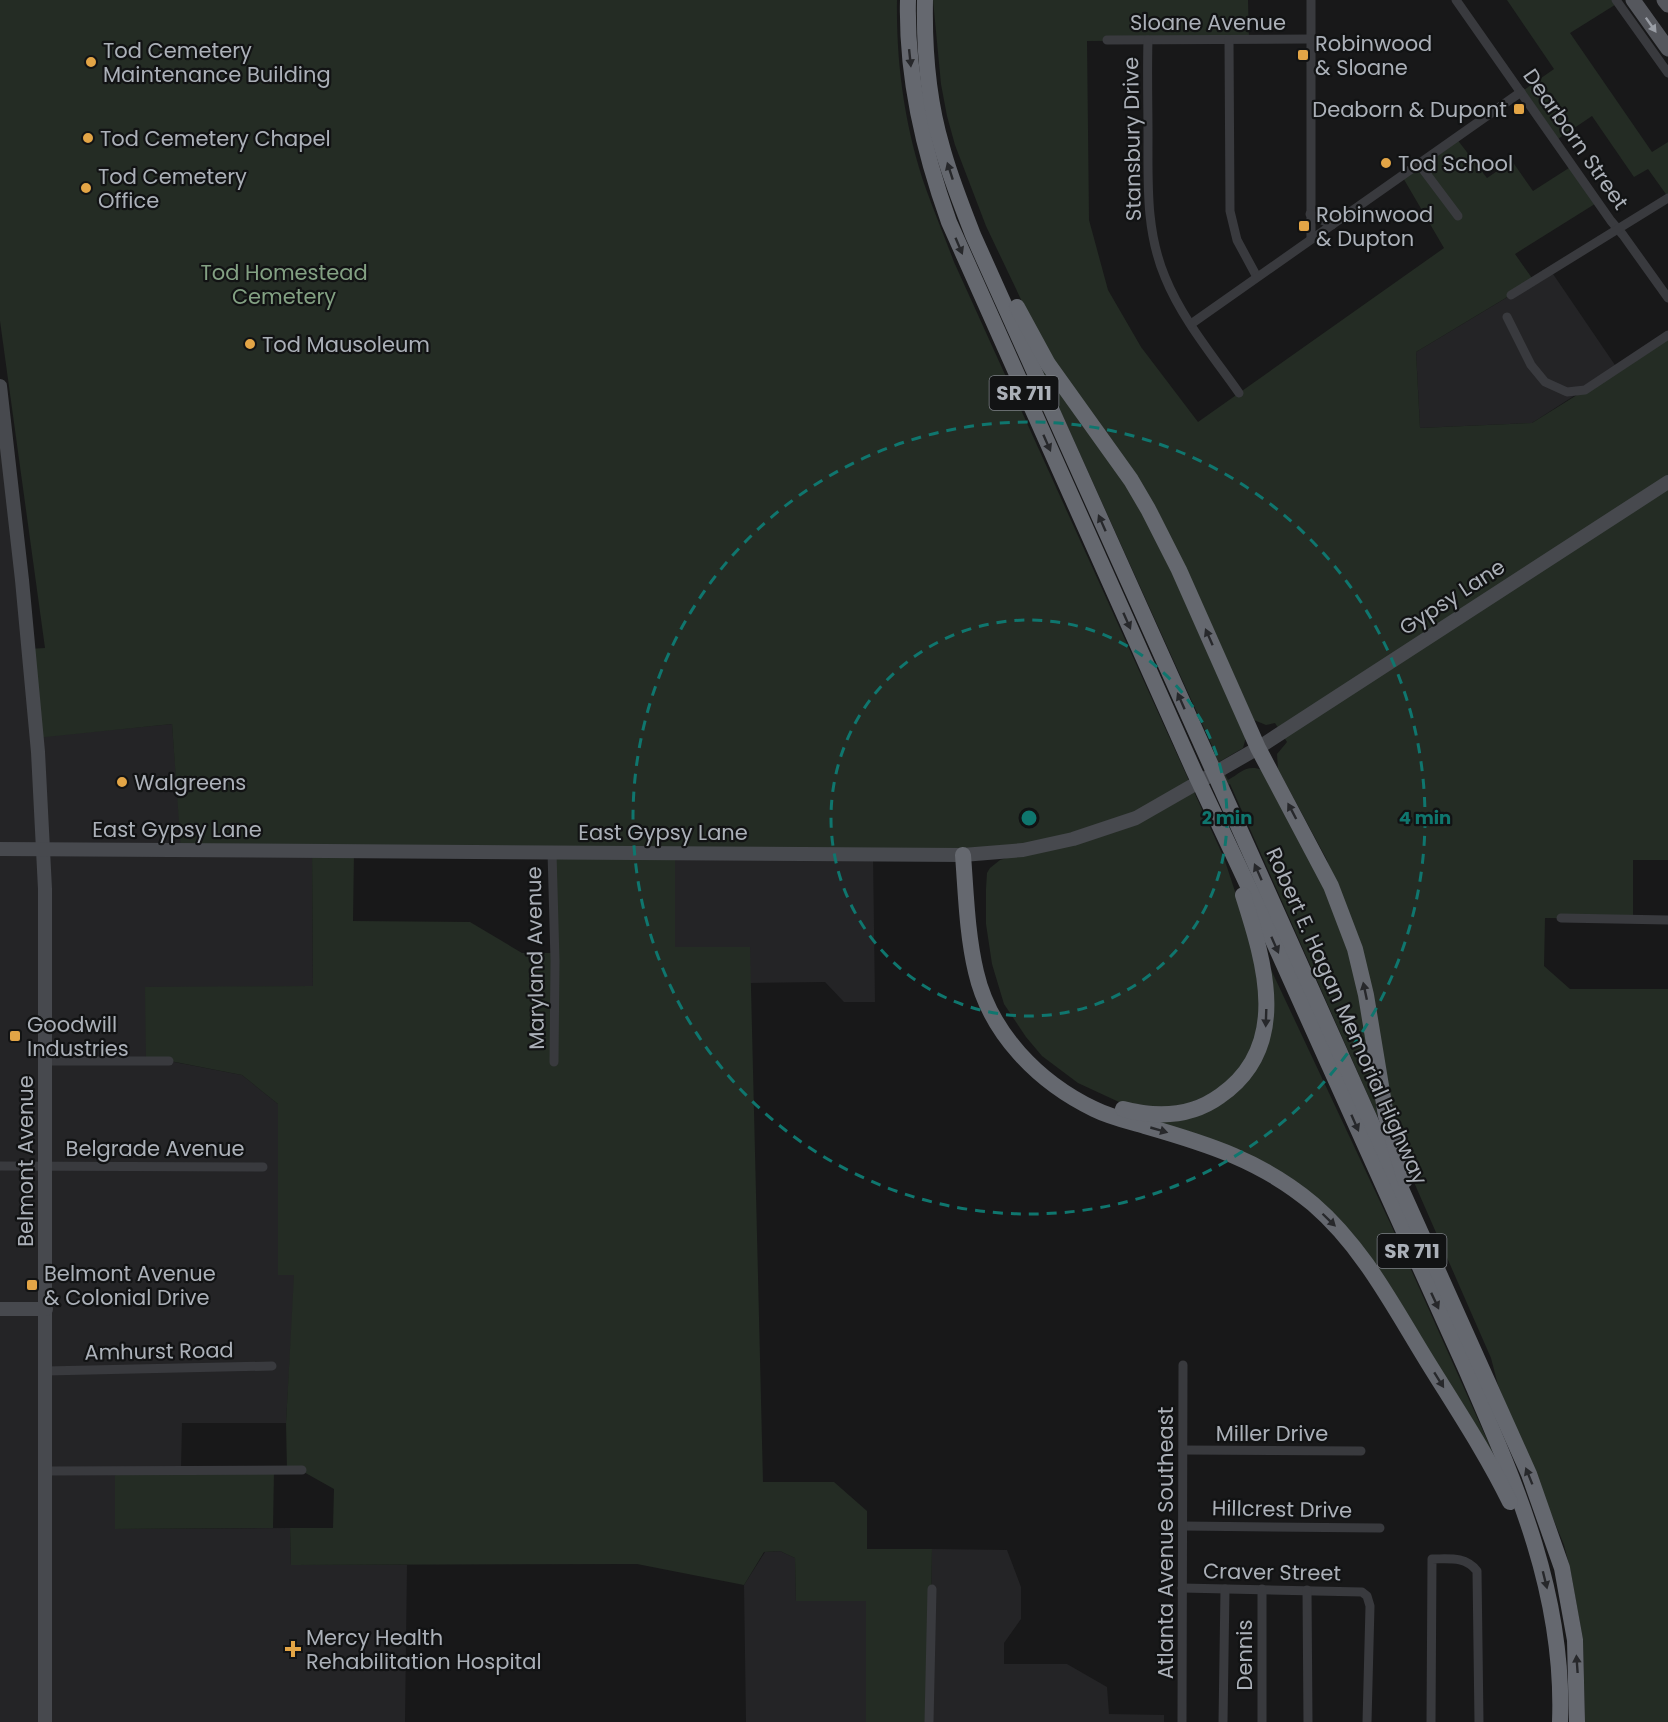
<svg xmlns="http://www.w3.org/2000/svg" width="1668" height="1722" font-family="Poppins,sans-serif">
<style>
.built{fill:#242426}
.green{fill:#242c24;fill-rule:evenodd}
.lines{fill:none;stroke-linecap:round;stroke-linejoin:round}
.street{stroke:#393a3e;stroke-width:9}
.secondary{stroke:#47494e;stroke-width:14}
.primary{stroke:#55575d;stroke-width:15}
.highway{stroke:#65686f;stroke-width:16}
.oneway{fill:#9a9ea6}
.oneway2{fill:#27282b}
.ring{fill:none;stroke:#0f766e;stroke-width:3;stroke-dasharray:10 8}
.poi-dot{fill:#e3a546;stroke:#121314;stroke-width:2}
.labels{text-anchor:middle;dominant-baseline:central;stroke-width:4.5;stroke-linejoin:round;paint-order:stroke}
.shield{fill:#121314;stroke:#7d8187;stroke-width:1.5}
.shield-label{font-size:20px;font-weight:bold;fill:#abb0b8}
.street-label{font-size:21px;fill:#abb0b8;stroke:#121314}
.poi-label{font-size:21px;fill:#abb0b8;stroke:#121314;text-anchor:start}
.park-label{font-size:21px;fill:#83a183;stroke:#121314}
.centre{fill:#0f766e;stroke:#121314;stroke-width:3}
.ring-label{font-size:18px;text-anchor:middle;font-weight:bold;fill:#0f766e;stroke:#121314;stroke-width:4.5;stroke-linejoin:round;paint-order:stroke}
</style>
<rect width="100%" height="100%" fill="#181819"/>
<!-- built -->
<g class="built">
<path d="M1551,271L1617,368L1532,423L1420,428L1416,352Z"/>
<path d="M0,386L36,737L172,724L182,850L312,851L313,986L145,988L169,1061L242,1075L278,1104V1274L295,1275L286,1423H182L181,1470L116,1529L290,1528L291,1565H407L405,1722H0Z"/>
<path d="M675,853L873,854L875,1002H844L825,982L750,983V948L675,947Z"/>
<path d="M932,1549L1007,1550L1021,1587V1619L1004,1643V1664H1067L1107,1687L1109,1714L1164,1715V1722H929Z"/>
<path d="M780,1551L795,1558L796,1600H866V1722H746L744,1585L765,1552Z"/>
</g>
<!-- green -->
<g class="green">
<path d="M0,0H897C896,64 905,129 926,189C935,214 945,238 954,262L1224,858L1251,940L1262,1011L1252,1053L1222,1089L1175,1109L1119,1102L1078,1083L1042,1056L1026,1037L1004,1004L992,964L986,924V889L987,873L990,868L1000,860L1013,856L675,853V947H750L763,1482H834L867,1511V1549H932L929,1722H866V1601H796L795,1558L780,1551L764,1552L744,1585L637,1564L291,1565L290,1528H333L334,1489L302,1471L287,1470L286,1423L294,1275H278V1104L242,1075L170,1061H146L145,987L313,986L312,851L181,850L172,724L36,738L28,649L45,648L0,321ZM354,851L552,853L555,953H522L470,922L353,921Z"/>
<path d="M933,0H1248L1249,40L1087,41L1089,220L1108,290L1141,347L1198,422L1444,248L1402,176L1456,138L1487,178L1512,161L1533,191L1572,166L1598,202L1515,254L1534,281L1416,352L1420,428L1532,423L1585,390L1668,335V860H1633V919L1545,918L1544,966L1570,989H1668V1722H1585L1583,1640L1570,1568L1564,1545L1498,1385L1491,1358L1413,1180L1391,1110L1327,860L1278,769L1277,754L1287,742L1275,723L1266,725L1254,720L1184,569L1038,335L986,226L955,145L947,116L941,84Z"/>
<path d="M1507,0H1616L1618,3L1570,33L1652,152L1668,142V197L1648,169L1634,177L1592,116L1555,141L1521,92L1554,69Z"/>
<path d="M1037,359L1144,510L1246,737L1243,748L1219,762L1228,780C1242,772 1246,764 1263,770L1326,889L1356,973L1378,1118L1230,784L1221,788L1214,750Z"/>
<path d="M1266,959L1392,1227L1497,1462L1310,1197L1150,1119L1167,1120L1255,1067Z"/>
<path d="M115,1470H274L273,1528L115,1529Z"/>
</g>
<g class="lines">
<!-- street -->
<g class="street">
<path d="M1311,0V239"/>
<path d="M1456,0L1611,221L1623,235L1668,298"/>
<path d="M1616,0L1668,73"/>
<path d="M1107,40L1310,39"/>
<path d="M1148,40C1147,72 1148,105 1148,137C1148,185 1146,232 1165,277C1182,319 1213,356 1239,393"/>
<path d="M1229,40L1230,211L1237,240L1257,277"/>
<path d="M1419,164L1458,216"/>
<path d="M1310,214L1332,225"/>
<path d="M1511,295L1668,198"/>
<path d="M1507,317L1531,365L1545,382L1567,392L1585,390L1668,335"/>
<path d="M1191,324L1521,92"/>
<path d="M552,852L555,961L554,1062"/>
<path d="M1561,918L1668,920"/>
<path d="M46,1061H169"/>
<path d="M0,1166L263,1167"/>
<path d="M46,1371L272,1366"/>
<path d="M1183,1450L1361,1451"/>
<path d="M46,1471L302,1470"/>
<path d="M1183,1526L1380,1528"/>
<path d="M1182,1588L1362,1592L1367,1596L1370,1606L1367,1722"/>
<path d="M1307,1590L1308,1722"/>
<path d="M929,1722L932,1589"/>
<path d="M1182,1722L1183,1365"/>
<path d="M1223,1722L1225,1589"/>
<path d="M1262,1722V1589"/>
<path d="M1431,1722L1432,1559C1449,1559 1465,1556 1477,1571L1479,1722"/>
</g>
<!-- secondary -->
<g class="secondary">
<path d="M0,386L22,580L38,752L45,889V1722"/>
<path d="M0,849L963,855L1023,850L1073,839L1136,818L1258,748L1668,482"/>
<path d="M0,1309H46"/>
</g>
<!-- primary -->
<g class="primary">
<path d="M1633,0L1668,49"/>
<path d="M1664,0L1668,5"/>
</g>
<!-- highway -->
<g class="highway">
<path d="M908,0C906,77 923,150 949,222L1194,771L1257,905L1465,1367C1515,1482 1565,1593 1560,1722"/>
<path d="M925,0C924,49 928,100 942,147C950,177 962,206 973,235L1529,1474L1562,1568L1575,1640L1577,1722"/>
<path d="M1017,307L1048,364L1131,480L1148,509L1179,570L1258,748L1331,886L1355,949L1366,995L1386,1116L1405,1180"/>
<path d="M963,855C966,894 967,934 976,972C990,1033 1038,1082 1094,1109C1110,1117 1128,1121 1145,1126C1208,1144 1262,1161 1313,1204C1363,1247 1393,1306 1427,1361C1456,1408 1486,1453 1510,1502"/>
<path d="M1123,1109C1157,1118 1191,1117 1220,1096C1291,1047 1265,964 1243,895"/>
</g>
</g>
<!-- one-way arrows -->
<defs><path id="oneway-solid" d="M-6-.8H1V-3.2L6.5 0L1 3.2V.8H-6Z" transform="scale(1.5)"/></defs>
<use class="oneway" href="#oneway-solid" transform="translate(1651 25) rotate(55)"/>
<g class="oneway2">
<use href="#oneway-solid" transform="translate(910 58) rotate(84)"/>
<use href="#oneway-solid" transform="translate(950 171) rotate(-108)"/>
<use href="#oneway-solid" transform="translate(959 246) rotate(67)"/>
<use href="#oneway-solid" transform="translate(1047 443) rotate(66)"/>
<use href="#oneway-solid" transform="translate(1102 523) rotate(-114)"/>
<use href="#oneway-solid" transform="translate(1127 621) rotate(66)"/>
<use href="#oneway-solid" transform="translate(1209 637) rotate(-114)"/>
<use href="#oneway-solid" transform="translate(1181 701) rotate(-114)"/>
<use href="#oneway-solid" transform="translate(1292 811) rotate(-118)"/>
<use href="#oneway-solid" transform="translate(1258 872) rotate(-114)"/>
<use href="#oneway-solid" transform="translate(1275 945) rotate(66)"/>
<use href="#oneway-solid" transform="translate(1365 991) rotate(-102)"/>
<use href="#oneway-solid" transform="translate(1266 1018) rotate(92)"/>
<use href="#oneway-solid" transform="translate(1355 1123) rotate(66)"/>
<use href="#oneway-solid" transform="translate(1159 1130) rotate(16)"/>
<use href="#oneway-solid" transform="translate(1329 1220) rotate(44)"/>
<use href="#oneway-solid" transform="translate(1435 1301) rotate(65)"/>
<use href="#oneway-solid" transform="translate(1439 1380) rotate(58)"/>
<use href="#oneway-solid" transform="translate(1529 1476) rotate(-112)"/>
<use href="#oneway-solid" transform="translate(1545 1580) rotate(76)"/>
<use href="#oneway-solid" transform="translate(1577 1664) rotate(-94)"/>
</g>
<!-- distance rings -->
<g class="ring">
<circle cx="1029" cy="818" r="198"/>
<circle cx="1029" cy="818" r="396"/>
</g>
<!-- markers -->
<g class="poi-dot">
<rect x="1297" y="49" width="12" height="12" rx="3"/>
<circle cx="91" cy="62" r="6"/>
<rect x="1513" y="103" width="12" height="12" rx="3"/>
<circle cx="88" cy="138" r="6"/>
<circle cx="1386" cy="163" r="6"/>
<circle cx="86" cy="188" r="6"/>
<rect x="1298" y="220" width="12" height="12" rx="3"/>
<circle cx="250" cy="344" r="6"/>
<circle cx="122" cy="782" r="6"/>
<rect x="9" y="1030" width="12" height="12" rx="3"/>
<rect x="26" y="1279" width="12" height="12" rx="3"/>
<path d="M290 1640h6v6h6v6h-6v6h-6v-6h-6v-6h6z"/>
</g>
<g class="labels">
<!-- shield labels -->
<g class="shield">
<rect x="989.5" y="376" width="69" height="34" rx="4.5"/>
<rect x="1377.5" y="1234" width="69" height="34" rx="4.5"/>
</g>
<g class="shield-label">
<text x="1024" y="393">SR 711</text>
<text x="1412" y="1251">SR 711</text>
</g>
<!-- street labels -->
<g class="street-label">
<text x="1208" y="22">Sloane Avenue</text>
<text transform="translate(1132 139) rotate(-91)">Stansbury Drive</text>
<text transform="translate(1576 139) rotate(55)">Dearborn Street</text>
<text transform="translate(1452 597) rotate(-33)">Gypsy Lane</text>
<text x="177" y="829">East Gypsy Lane</text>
<text x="663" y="832">East Gypsy Lane</text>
<text transform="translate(535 958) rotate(-91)">Maryland Avenue</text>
<text transform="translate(1347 1016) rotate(66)">Robert E. Hagan Memorial Highway</text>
<text x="155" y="1148">Belgrade Avenue</text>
<text transform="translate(25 1161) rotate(-90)">Belmont Avenue</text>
<text transform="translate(159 1351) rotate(-1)">Amhurst Road</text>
<text x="1272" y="1433">Miller Drive</text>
<text transform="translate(1282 1509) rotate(1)">Hillcrest Drive</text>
<text transform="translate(1165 1543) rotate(-90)">Atlanta Avenue Southeast</text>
<text transform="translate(1272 1572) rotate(1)">Craver Street</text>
<text transform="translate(1244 1655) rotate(-90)">Dennis</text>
</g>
<!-- poi labels -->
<g class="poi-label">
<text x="1315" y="43">Robinwood<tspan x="1315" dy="24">&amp; Sloane</tspan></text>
<text x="103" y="50">Tod Cemetery<tspan x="103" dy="24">Maintenance Building</tspan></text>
<text x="1507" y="109" text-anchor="end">Deaborn &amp; Dupont</text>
<text x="100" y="138">Tod Cemetery Chapel</text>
<text x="1398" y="163">Tod School</text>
<text x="98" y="176">Tod Cemetery<tspan x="98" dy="24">Office</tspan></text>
<text x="1316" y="214">Robinwood<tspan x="1316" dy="24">&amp; Dupton</tspan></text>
<text x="262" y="344">Tod Mausoleum</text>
<text x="134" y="782">Walgreens</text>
<text x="27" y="1024">Goodwill<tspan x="27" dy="24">Industries</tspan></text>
<text x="44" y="1273">Belmont Avenue<tspan x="44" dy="24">&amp; Colonial Drive</tspan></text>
<text x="306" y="1637">Mercy Health<tspan x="306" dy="24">Rehabilitation Hospital</tspan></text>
</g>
<!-- park labels -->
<g class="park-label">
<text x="284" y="272">Tod Homestead<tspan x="284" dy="24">Cemetery</tspan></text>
</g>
</g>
<circle cx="1029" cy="818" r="9" class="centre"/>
<g class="ring-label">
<text x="1227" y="824">2 min</text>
<text x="1425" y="824">4 min</text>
</g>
</svg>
